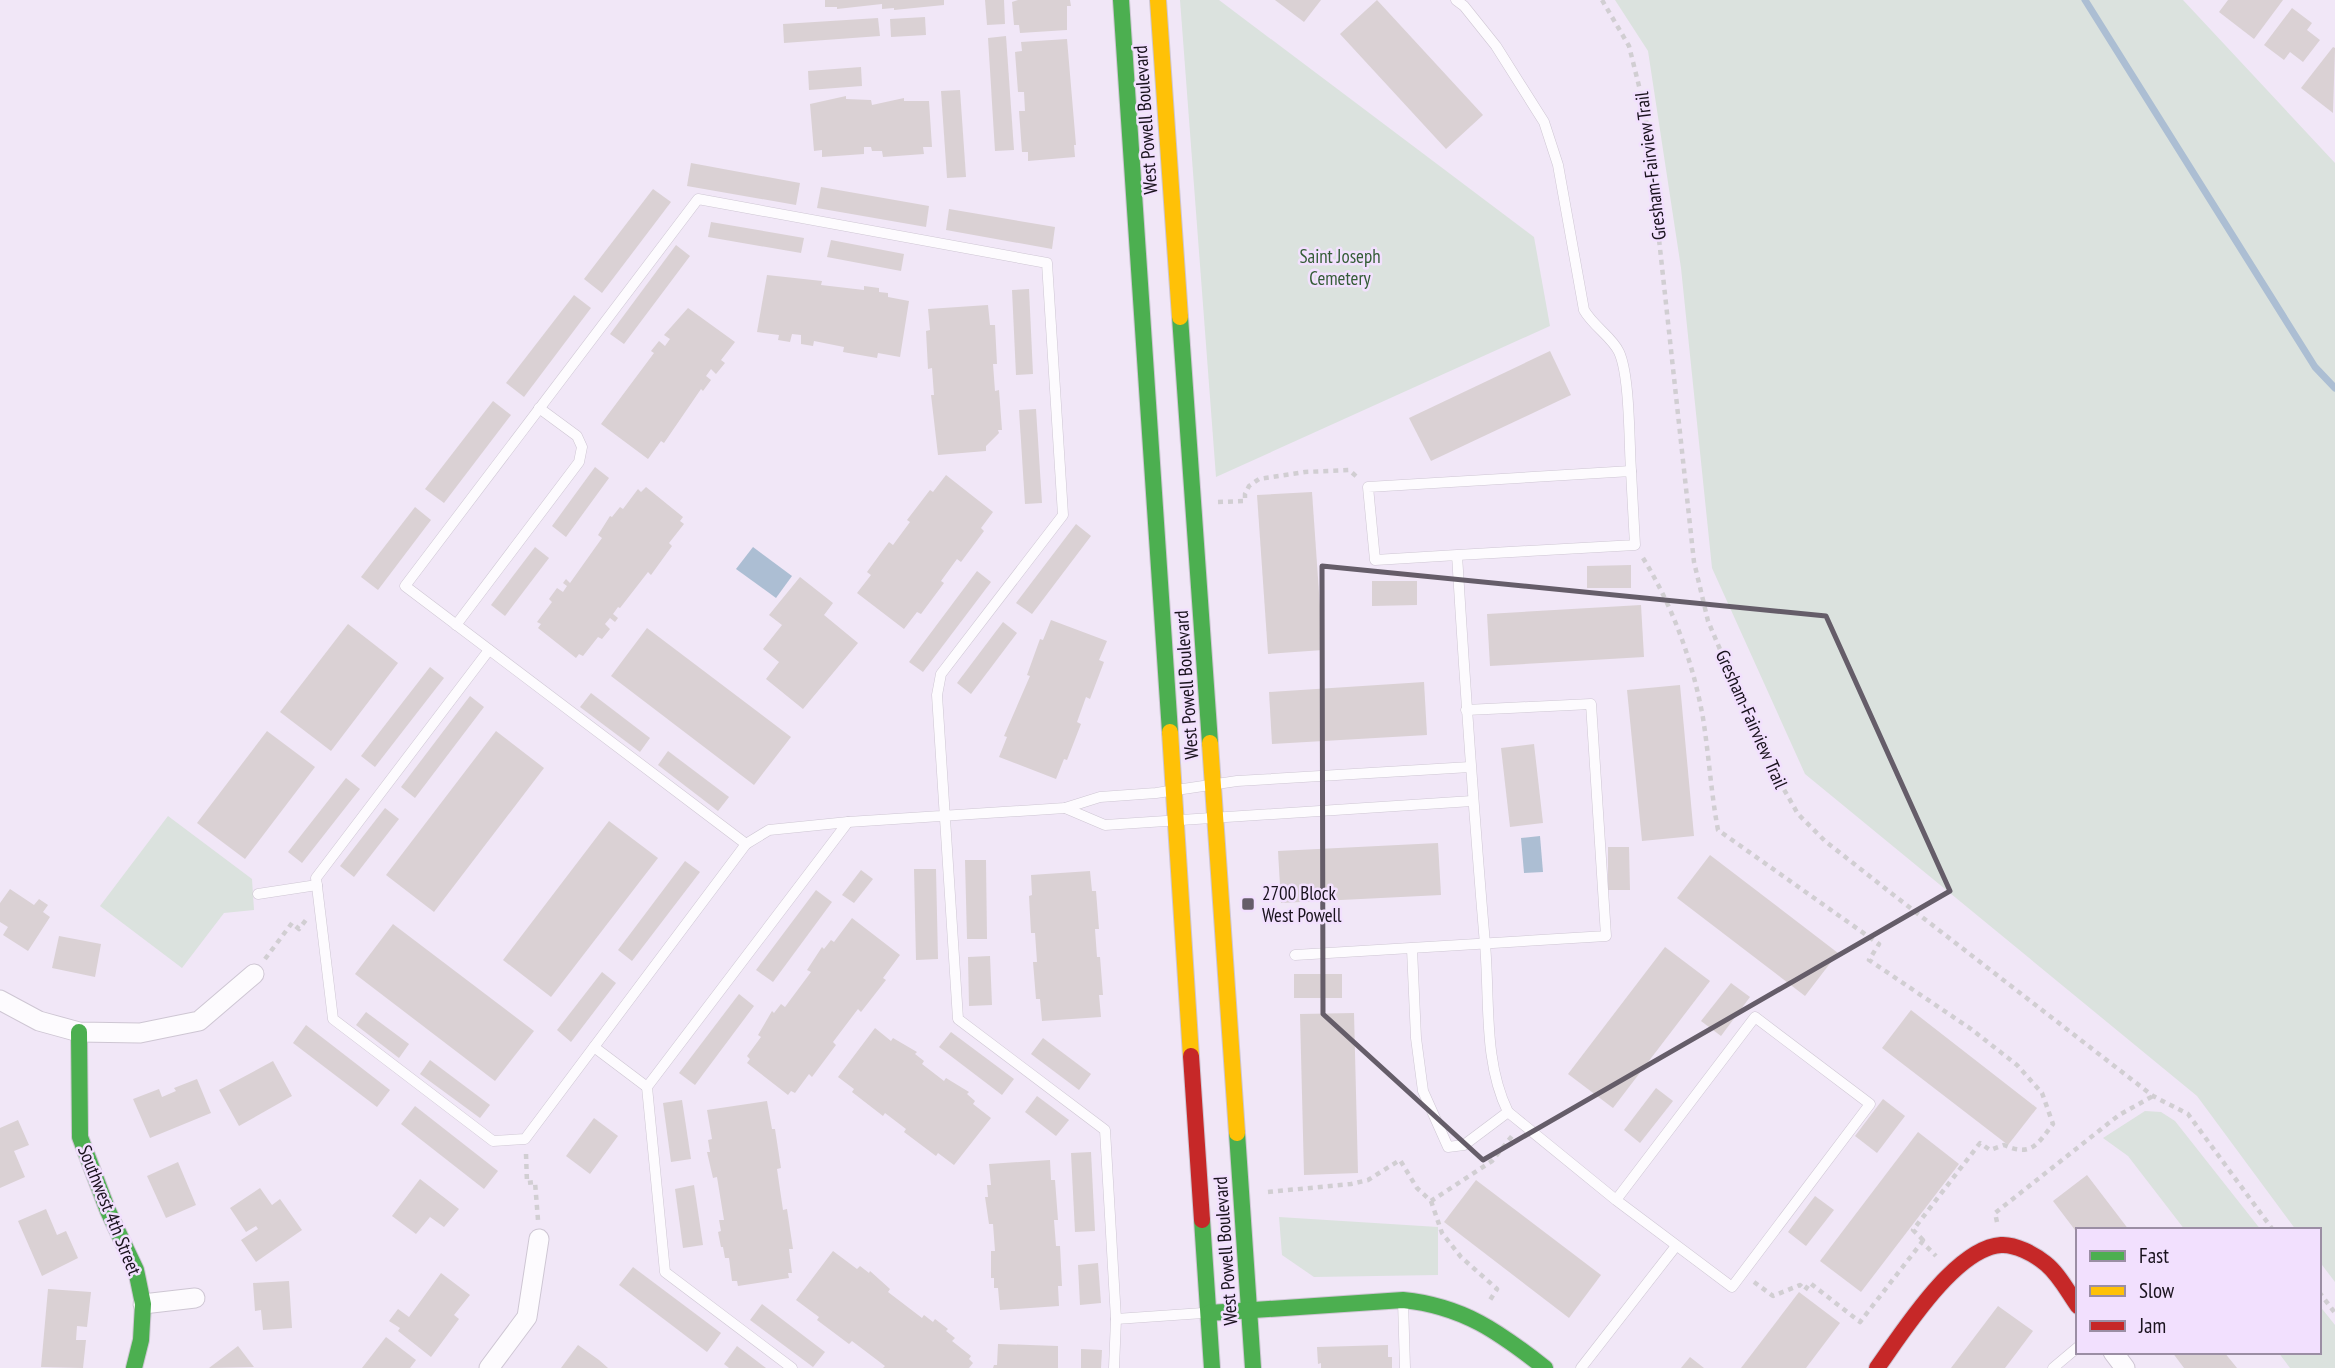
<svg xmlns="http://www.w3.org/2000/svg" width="2335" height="1368" font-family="'PT Sans Narrow',sans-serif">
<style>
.green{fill:#dbe2de}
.water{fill:#acbed3}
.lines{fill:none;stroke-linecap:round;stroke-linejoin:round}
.stream{stroke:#acbed3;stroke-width:7}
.building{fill:#dad1d4}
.lane-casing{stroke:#cec6d3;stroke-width:11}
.street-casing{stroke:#cec6d3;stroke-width:21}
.fast-casing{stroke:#cec6d3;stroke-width:18}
.slow-casing{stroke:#cec6d3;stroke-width:18}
.jam-casing{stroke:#cec6d3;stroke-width:18}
.path{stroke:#d1ced2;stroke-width:4.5;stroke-dasharray:5 5;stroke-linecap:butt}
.lane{stroke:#fdfbfe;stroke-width:10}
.street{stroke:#fdfbfe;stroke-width:19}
.fast{stroke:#4caf50;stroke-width:16}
.slow{stroke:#ffc107;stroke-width:16}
.jam{stroke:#c62828;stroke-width:16}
.marked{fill:none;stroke:#655d69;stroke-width:5;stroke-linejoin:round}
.poi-dot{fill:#655d69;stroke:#f2e0fe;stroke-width:2.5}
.labels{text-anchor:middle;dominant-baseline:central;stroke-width:5;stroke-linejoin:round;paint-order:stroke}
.street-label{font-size:19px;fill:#19121d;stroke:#f2e0fe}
.park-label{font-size:19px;fill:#345c36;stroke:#f2e0fe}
.poi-label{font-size:19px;fill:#19121d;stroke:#f2e0fe;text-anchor:start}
</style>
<rect width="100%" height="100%" fill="#f1e7f7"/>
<!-- green -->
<g class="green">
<path d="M1180,0H1219L1534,237L1550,326L1216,477Z"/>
<path d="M1615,0H2183L2335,163V1282L2319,1261V1230H2296L2197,1096L1805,774L1712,568L1681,268L1648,51Z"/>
<path d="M168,816L252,879L254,910L224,913L182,968L100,906Z"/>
<path d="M2145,1111L2161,1112L2175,1121L2261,1230H2185L2128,1156L2103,1138Z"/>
<path d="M1279,1217L1438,1227V1275L1314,1277L1282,1255Z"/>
<path d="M2319,1305L2335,1325V1368H2290L2278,1352H2319Z"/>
</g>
<!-- water -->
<g class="water">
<path d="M753,547L792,576L776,598L736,569Z"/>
<path d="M1540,836L1543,872L1524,873L1521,838Z"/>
</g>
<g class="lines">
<!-- stream -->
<path class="stream" d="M2085,0L2315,367L2335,388"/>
</g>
<!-- building -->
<g class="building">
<path d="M825,0H944V5L894,10V8L882,9V4L837,9V7H825Z"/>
<path d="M985,0H1004L1005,24L987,25Z"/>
<path d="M1018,0H1070L1071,6H1067V30L1020,33L1019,25H1014L1012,2Z"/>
<path d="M1275,0H1321L1304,22Z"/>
<path d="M1377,0L1483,115L1446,149L1340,34Z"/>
<path d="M2228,0H2283L2254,39L2219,12Z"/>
<path d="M2292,8L2312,23L2307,30L2320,40L2303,62L2290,52L2284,60L2264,45Z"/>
<path d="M925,17L926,35L891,37L890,19Z"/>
<path d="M878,18L880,36L784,43L783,24Z"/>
<path d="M1006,36L1014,150L995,151L988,38Z"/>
<path d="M1067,39L1076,145H1074L1075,157L1028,161V152H1022L1019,111H1025L1024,92H1018L1015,52L1022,51L1021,42Z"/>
<path d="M2333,47L2335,48L2333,113L2301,88Z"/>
<path d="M861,67L862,86L809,90L808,71Z"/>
<path d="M960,90L966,177L947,178L941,91Z"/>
<path d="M846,96V99L871,100L872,105L904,98V101H929L932,147H923L924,154L883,157L882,151H872L871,147H864V154L822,157V150L814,151L810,104Z"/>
<path d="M691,163L800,183L796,205L687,186Z"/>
<path d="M821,187L929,206L926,227L817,208Z"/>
<path d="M653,189L671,202L602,293L584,279Z"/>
<path d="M949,209L1055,227L1052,249L946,230Z"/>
<path d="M711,222L804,238L801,253L708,237Z"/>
<path d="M831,240L904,254L901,271L827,257Z"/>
<path d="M676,245L690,256L624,344L610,334Z"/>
<path d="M767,275L822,281L821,285L864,290V286L879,288V292L888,293V297L909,301L900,357L878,353L877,358L843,352L844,347L814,341L813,346L801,344V335L792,334L790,342L778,340L779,335L757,332Z"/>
<path d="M1029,289L1033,374L1016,375L1012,290Z"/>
<path d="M574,295L591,308L524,397L506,383Z"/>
<path d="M988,305L990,325H995L997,364H993L995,391L999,390L1002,430H998L999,433L986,446V451L938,455L931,395H934L932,368L928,369L926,331L930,330L928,309Z"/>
<path d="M688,308L735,342L721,360L725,363L716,374L711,369L706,376L711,380L703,391L701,389L664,443L661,441L648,459L601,424L654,353L651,351L659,341L665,346L670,339L664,335Z"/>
<path d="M1550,351L1571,395L1431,461L1409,418Z"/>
<path d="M493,401L511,415L444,503L425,489Z"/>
<path d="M1036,409L1042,503L1025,504L1019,410Z"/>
<path d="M595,467L609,478L566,537L552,526Z"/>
<path d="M946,475L993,512L981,528L984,531L961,562L957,559L941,581L944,583L921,614L917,612L904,629L857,593L871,575L867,572L889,542L893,545L910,522L907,520L930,490L933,492Z"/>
<path d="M646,487L683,517L680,521L684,524L669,543L672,546L651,575L648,572L620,608L618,607L613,614L618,618L615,622L610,618L605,624L610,629L602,639L598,637L583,656L579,654L576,658L538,628L541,624L537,622L552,602L549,599L557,588L563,592L567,586L563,583L566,579L570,583L602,538L598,535L610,516L612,517L620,507L623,509L638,489L641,492Z"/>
<path d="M1312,492L1323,650L1268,654L1257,495Z"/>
<path d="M415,507L431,520L378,590L361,577Z"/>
<path d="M1076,524L1091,536L1032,614L1016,603Z"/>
<path d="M535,547L549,558L505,616L491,605Z"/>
<path d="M1631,565V588H1587V566Z"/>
<path d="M977,571L991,582L923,672L909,662Z"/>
<path d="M800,577L833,603L824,615L858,643L803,709L766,679L779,662L763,649L782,625L769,615Z"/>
<path d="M1372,581H1417V605L1372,606Z"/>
<path d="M1641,605L1644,657L1490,666L1487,614Z"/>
<path d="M1051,620L1107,641L1099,660L1104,662L1090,699L1086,697L1077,722L1081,724L1067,760L1064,759L1056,779L999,757L1007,737L1004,736L1030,676L1027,675L1040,639L1043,640Z"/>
<path d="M1003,622L1017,633L971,694L957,683Z"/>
<path d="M348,624L398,663L331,751L280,712Z"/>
<path d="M647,628L791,737L754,785L611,676Z"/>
<path d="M430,667L444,678L375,767L361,756Z"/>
<path d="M1424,682L1427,735L1272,744L1269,692Z"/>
<path d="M1680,685L1694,836L1642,841L1627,690Z"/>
<path d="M591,693L650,738L640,752L580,707Z"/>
<path d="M470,696L484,707L415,798L401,787Z"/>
<path d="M267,731L315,767L245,859L197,823Z"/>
<path d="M496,731L544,768L434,912L386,875Z"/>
<path d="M1534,744L1543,823L1510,827L1501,748Z"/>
<path d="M668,751L729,797L718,811L658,765Z"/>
<path d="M346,778L360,789L302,863L288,852Z"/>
<path d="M385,808L399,819L354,877L340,866Z"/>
<path d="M609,821L658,858L551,997L503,960Z"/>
<path d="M1438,843L1441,895L1281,903L1278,851Z"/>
<path d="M1608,847H1629L1630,890H1608Z"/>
<path d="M1710,855L1838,953L1805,996L1677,898Z"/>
<path d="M965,860H986L987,939H967Z"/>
<path d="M685,861L700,872L632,961L618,950Z"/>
<path d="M914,869H936L938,959L916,960Z"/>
<path d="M861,870L873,879L854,903L842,895Z"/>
<path d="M1090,871L1092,891H1096L1099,929H1095L1097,957H1100L1103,995H1099L1101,1017L1042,1021L1040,999H1036L1033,962H1037L1035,933H1031L1029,896L1032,895L1031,875Z"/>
<path d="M10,889L34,905L39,899L48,905L43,912L50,917L28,951L3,935L8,927L0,922V903Z"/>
<path d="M816,890L832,902L773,982L756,970Z"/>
<path d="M852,918L900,955L883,978L886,980L861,1012L858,1009L833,1042L836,1045L812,1077L809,1074L795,1093L791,1091L788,1095L747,1063L750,1059L747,1056L761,1037L758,1035L772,1011L774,1013L781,1004L785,1007L811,972L807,970L822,947L824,949L831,940L834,942Z"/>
<path d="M393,924L534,1031L495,1081L355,974Z"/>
<path d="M59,936L101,944L95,977L52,968Z"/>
<path d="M1665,947L1710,981L1613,1108L1568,1074Z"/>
<path d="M990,956L992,1005L969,1006L968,957Z"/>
<path d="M602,972L616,983L571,1042L557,1030Z"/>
<rect x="1294" y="974" width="48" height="24"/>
<path d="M1731,983L1750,997L1721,1036L1701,1021Z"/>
<path d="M739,994L754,1006L695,1085L679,1073Z"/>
<path d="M1911,1010L2037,1108L2008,1145L1882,1048Z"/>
<path d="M366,1012L409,1044L399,1058L356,1025Z"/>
<path d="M1354,1013L1358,1173L1304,1175L1300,1014Z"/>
<path d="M306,1025L390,1090L377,1107L293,1043Z"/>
<path d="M875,1028L891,1041L893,1038L917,1052L915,1054L924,1061L922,1064L944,1081L946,1078L969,1092L967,1094L975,1101L973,1104L991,1118L954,1165L938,1153L936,1156L904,1132L906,1129L885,1113L883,1116L852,1092L854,1089L838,1077Z"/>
<path d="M951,1032L1014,1079L1002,1095L939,1047Z"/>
<path d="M1043,1038L1091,1074L1079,1090L1031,1054Z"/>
<path d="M430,1060L490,1105L480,1118L420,1074Z"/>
<path d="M273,1061L292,1096L239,1126L219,1090Z"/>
<path d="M197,1079L211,1113L150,1138L133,1099L159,1089L162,1097L176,1091L174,1088Z"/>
<path d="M1656,1088L1673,1101L1640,1143L1624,1130Z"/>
<path d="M1037,1096L1069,1120L1056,1136L1025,1112Z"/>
<path d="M1883,1099L1905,1116L1877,1153L1855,1136Z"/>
<path d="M682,1100L691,1159L671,1162L663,1103Z"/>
<path d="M767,1101L772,1129H775L781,1168L777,1169L783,1210L787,1209L793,1249H789L792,1273H788L789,1278L738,1286L737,1281H732L729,1258H725L723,1247H721L718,1232L721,1231L719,1220H724L717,1177L713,1178L707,1152H710L708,1140L712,1139L707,1110Z"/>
<path d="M415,1106L498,1171L484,1189L401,1124Z"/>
<path d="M594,1118L618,1136L590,1174L566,1156Z"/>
<path d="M18,1120L29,1145L14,1151L25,1177L0,1188V1128Z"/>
<path d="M1918,1132L1959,1164L1861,1292L1820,1261Z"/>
<path d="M1091,1152L1095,1231L1075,1232L1071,1153Z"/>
<path d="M1050,1160L1051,1180H1055L1058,1220H1054L1056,1246H1060L1062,1286H1058L1059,1306L1000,1310L998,1288H994V1278H991V1251H995L993,1224H989L985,1197H988L987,1185H991L989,1164Z"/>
<path d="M178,1162L196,1205L166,1218L147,1176Z"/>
<path d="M2087,1175L2113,1209L2129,1230H2078V1234L2053,1201Z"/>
<path d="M420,1179L459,1209L444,1227L430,1217L416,1234L392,1216Z"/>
<path d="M1476,1180L1601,1275L1569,1318L1444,1222Z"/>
<path d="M694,1185L703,1245L683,1248L675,1189Z"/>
<path d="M260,1188L272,1205L280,1199L302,1230L256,1262L241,1240L258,1229L256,1226L246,1232L230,1208Z"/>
<path d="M1815,1196L1834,1210L1806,1246L1788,1232Z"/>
<path d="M46,1209L57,1235L66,1231L78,1258L42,1276L18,1221Z"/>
<path d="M833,1251L857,1269L860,1266L869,1273L870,1271L890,1289L888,1292L922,1318L924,1315L933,1322L935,1319L948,1329L946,1331L955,1338L952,1341L971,1356L969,1359L973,1363L969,1368H883L885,1366L852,1341L849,1344L817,1320L819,1317L796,1300Z"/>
<path d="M1098,1263L1101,1303L1080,1305L1078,1265Z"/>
<path d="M633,1267L721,1333L707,1352L619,1285Z"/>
<path d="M441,1273L470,1295L454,1315L459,1319L431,1357L398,1331L400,1328L389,1321L398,1309L409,1317Z"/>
<path d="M289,1281L292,1328L263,1330L261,1310L255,1311L253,1283Z"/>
<path d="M48,1289L91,1292L87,1327L77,1326L76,1340H86L83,1368L41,1367Z"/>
<path d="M1799,1292L1840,1323L1806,1368H1741Z"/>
<path d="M762,1304L825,1352L813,1367L750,1320Z"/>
<path d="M1998,1306L2033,1331L2005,1368H1951Z"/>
<path d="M386,1337L416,1360L410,1368H362Z"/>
<path d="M998,1344L1058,1346V1368H993L994,1365H997Z"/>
<path d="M578,1345L599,1360L608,1368H561Z"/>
<path d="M1388,1345V1357H1392V1368H1321V1363L1318,1364L1317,1347Z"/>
<path d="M238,1346L254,1367L209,1368Z"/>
<path d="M737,1346L766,1368H729L724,1364Z"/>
<path d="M1081,1349L1102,1350L1101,1368H1081Z"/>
<path d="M2172,1352H2224L2237,1368H2184Z"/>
<path d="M1690,1357L1704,1368H1681Z"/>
</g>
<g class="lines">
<!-- lane casing -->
<g class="lane-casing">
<g id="lane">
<path d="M1456,0L1464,6L1496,46L1544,122L1558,165L1584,310C1593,326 1612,337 1619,352C1630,376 1629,441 1631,471"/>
<path d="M1457,555L1375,560L1368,487L1631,471L1635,545L1457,555C1465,685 1474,815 1485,944C1490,1000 1483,1061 1508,1112L1616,1200L1732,1287L1870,1104L1755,1017L1616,1200"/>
<path d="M456,625L579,462L582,447L577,436L539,408"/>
<path d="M489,650L316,878L333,1019L493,1141L525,1139L746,844"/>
<path d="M1065,808L1105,825L1472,801"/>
<path d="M258,894L317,885"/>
<path d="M1412,949L1416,1038L1423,1091L1448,1147L1464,1145L1508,1112"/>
<path d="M1295,955L1606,936L1591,704L1466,710"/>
<path d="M594,1047L647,1087"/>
<path d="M1403,1301L1405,1368"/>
<path d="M1116,1319L1203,1313"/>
<path d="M792,1368L665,1272L647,1087L848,822"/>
<path d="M1114,1368L1116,1319L1105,1130L958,1019L937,695L941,674L1063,515L1047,263L698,199L405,586L746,844L769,830L848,822L1065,808L1100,797L1156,793L1237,781L1470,767"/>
<path d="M1581,1368L1676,1246"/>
<path d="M2053,1368L2078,1347"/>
</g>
</g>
<!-- street casing -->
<g class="street-casing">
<g id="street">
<path d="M0,1000L39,1021L79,1032L140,1033L199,1021L254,974"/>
<path d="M143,1304L195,1298"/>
<path d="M2113,1352L2125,1368"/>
<path d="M489,1368L527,1317L539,1239"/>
</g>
</g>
<!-- fast casing -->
<g class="fast-casing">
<g id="fast">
<path d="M1121,0L1170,732"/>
<path d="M1180,317L1210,743"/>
<path d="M79,1032L80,1137L108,1211L136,1270L143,1304L141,1340L134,1368"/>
<path d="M1237,1133L1253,1368"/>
<path d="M1202,1220L1212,1368"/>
<path d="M1209,1313L1403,1300C1463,1306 1499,1332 1545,1368"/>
</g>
</g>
<!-- slow casing -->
<g class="slow-casing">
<g id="slow">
<path d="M1158,0L1180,317"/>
<path d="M1170,732L1191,1056"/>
<path d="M1210,743L1237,1133"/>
</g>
</g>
<!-- jam casing -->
<g class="jam-casing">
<g id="jam">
<path d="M1191,1056L1202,1220"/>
<path d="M1877,1368C1902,1333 1955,1248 2001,1245C2015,1244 2034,1254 2045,1263C2059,1274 2068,1292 2078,1306"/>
</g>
</g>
<!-- path -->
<g class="path">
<path d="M1602,0L1629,46L1645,110L1694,562L1708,621L1766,758L1798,814L1825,841L1891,893L2153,1096L2188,1114L2273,1230"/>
<path d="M1218,502L1245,501V494L1249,486L1259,479L1305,472L1349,470L1357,477"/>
<path d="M1643,558C1673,607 1693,662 1703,718C1709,756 1711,793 1718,830L1879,944L1869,960L1971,1029L2017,1065L2042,1093L2053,1124C2037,1145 2031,1157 2004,1145L1990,1150L1980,1143L1913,1230L1923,1240L1922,1242"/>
<path d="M265,959L292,923L299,929L306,920"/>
<path d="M526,1154L527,1183L535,1182L538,1220"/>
<path d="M1268,1192L1351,1184L1368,1180L1400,1160L1417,1188L1431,1201L1492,1161L1512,1136"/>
<path d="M1431,1201L1442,1233L1461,1257L1497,1289L1490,1300"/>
<path d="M1997,1222L1995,1213L2119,1115L2153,1096"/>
<path d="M1754,1282L1773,1296L1800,1285L1805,1290L1810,1283L1860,1322L1922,1242L1936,1256"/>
<path d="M2319,1292L2335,1313"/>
</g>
<!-- lane -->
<use href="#lane" class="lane"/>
<!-- street -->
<use href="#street" class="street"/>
<!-- fast -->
<use href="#fast" class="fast"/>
<!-- slow -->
<use href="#slow" class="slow"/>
<!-- jam -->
<use href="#jam" class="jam"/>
</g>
<!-- marked area -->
<path class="marked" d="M1322,566L1826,616L1950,891L1483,1160L1323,1014Z"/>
<!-- markers -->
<rect class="poi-dot" x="1241" y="897" width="14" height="14" rx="3.5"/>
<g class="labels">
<!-- street labels -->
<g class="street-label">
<text transform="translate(1145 120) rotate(-94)">West Powell Boulevard</text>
<text transform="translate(1650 166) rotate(-97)">Gresham-Fairview Trail</text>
<text transform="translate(1186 685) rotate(-94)">West Powell Boulevard</text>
<text transform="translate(1752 719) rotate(66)">Gresham-Fairview Trail</text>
<text transform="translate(110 1210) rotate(68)">Southwest 4th Street</text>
<text transform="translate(1225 1251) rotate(-94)">West Powell Boulevard</text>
</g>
<!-- park labels -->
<g class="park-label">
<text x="1340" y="256">Saint Joseph<tspan x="1340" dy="22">Cemetery</tspan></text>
</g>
<!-- poi labels -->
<g class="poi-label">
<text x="1262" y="893">2700 Block<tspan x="1262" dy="22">West Powell</tspan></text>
</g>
</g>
<!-- legend -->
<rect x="2076" y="1228" width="245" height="126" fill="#f2e0fe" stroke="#9b8ea4" stroke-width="2"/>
<rect x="2090" y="1251" width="35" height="10" fill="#4caf50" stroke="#9b8ea4" stroke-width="2"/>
<text x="2139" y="1263" font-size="21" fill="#19121d">Fast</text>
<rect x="2090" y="1286" width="35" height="10" fill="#ffc107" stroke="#9b8ea4" stroke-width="2"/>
<text x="2139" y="1298" font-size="21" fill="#19121d">Slow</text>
<rect x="2090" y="1321" width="35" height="10" fill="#c62828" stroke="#9b8ea4" stroke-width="2"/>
<text x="2139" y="1333" font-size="21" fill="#19121d">Jam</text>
</svg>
